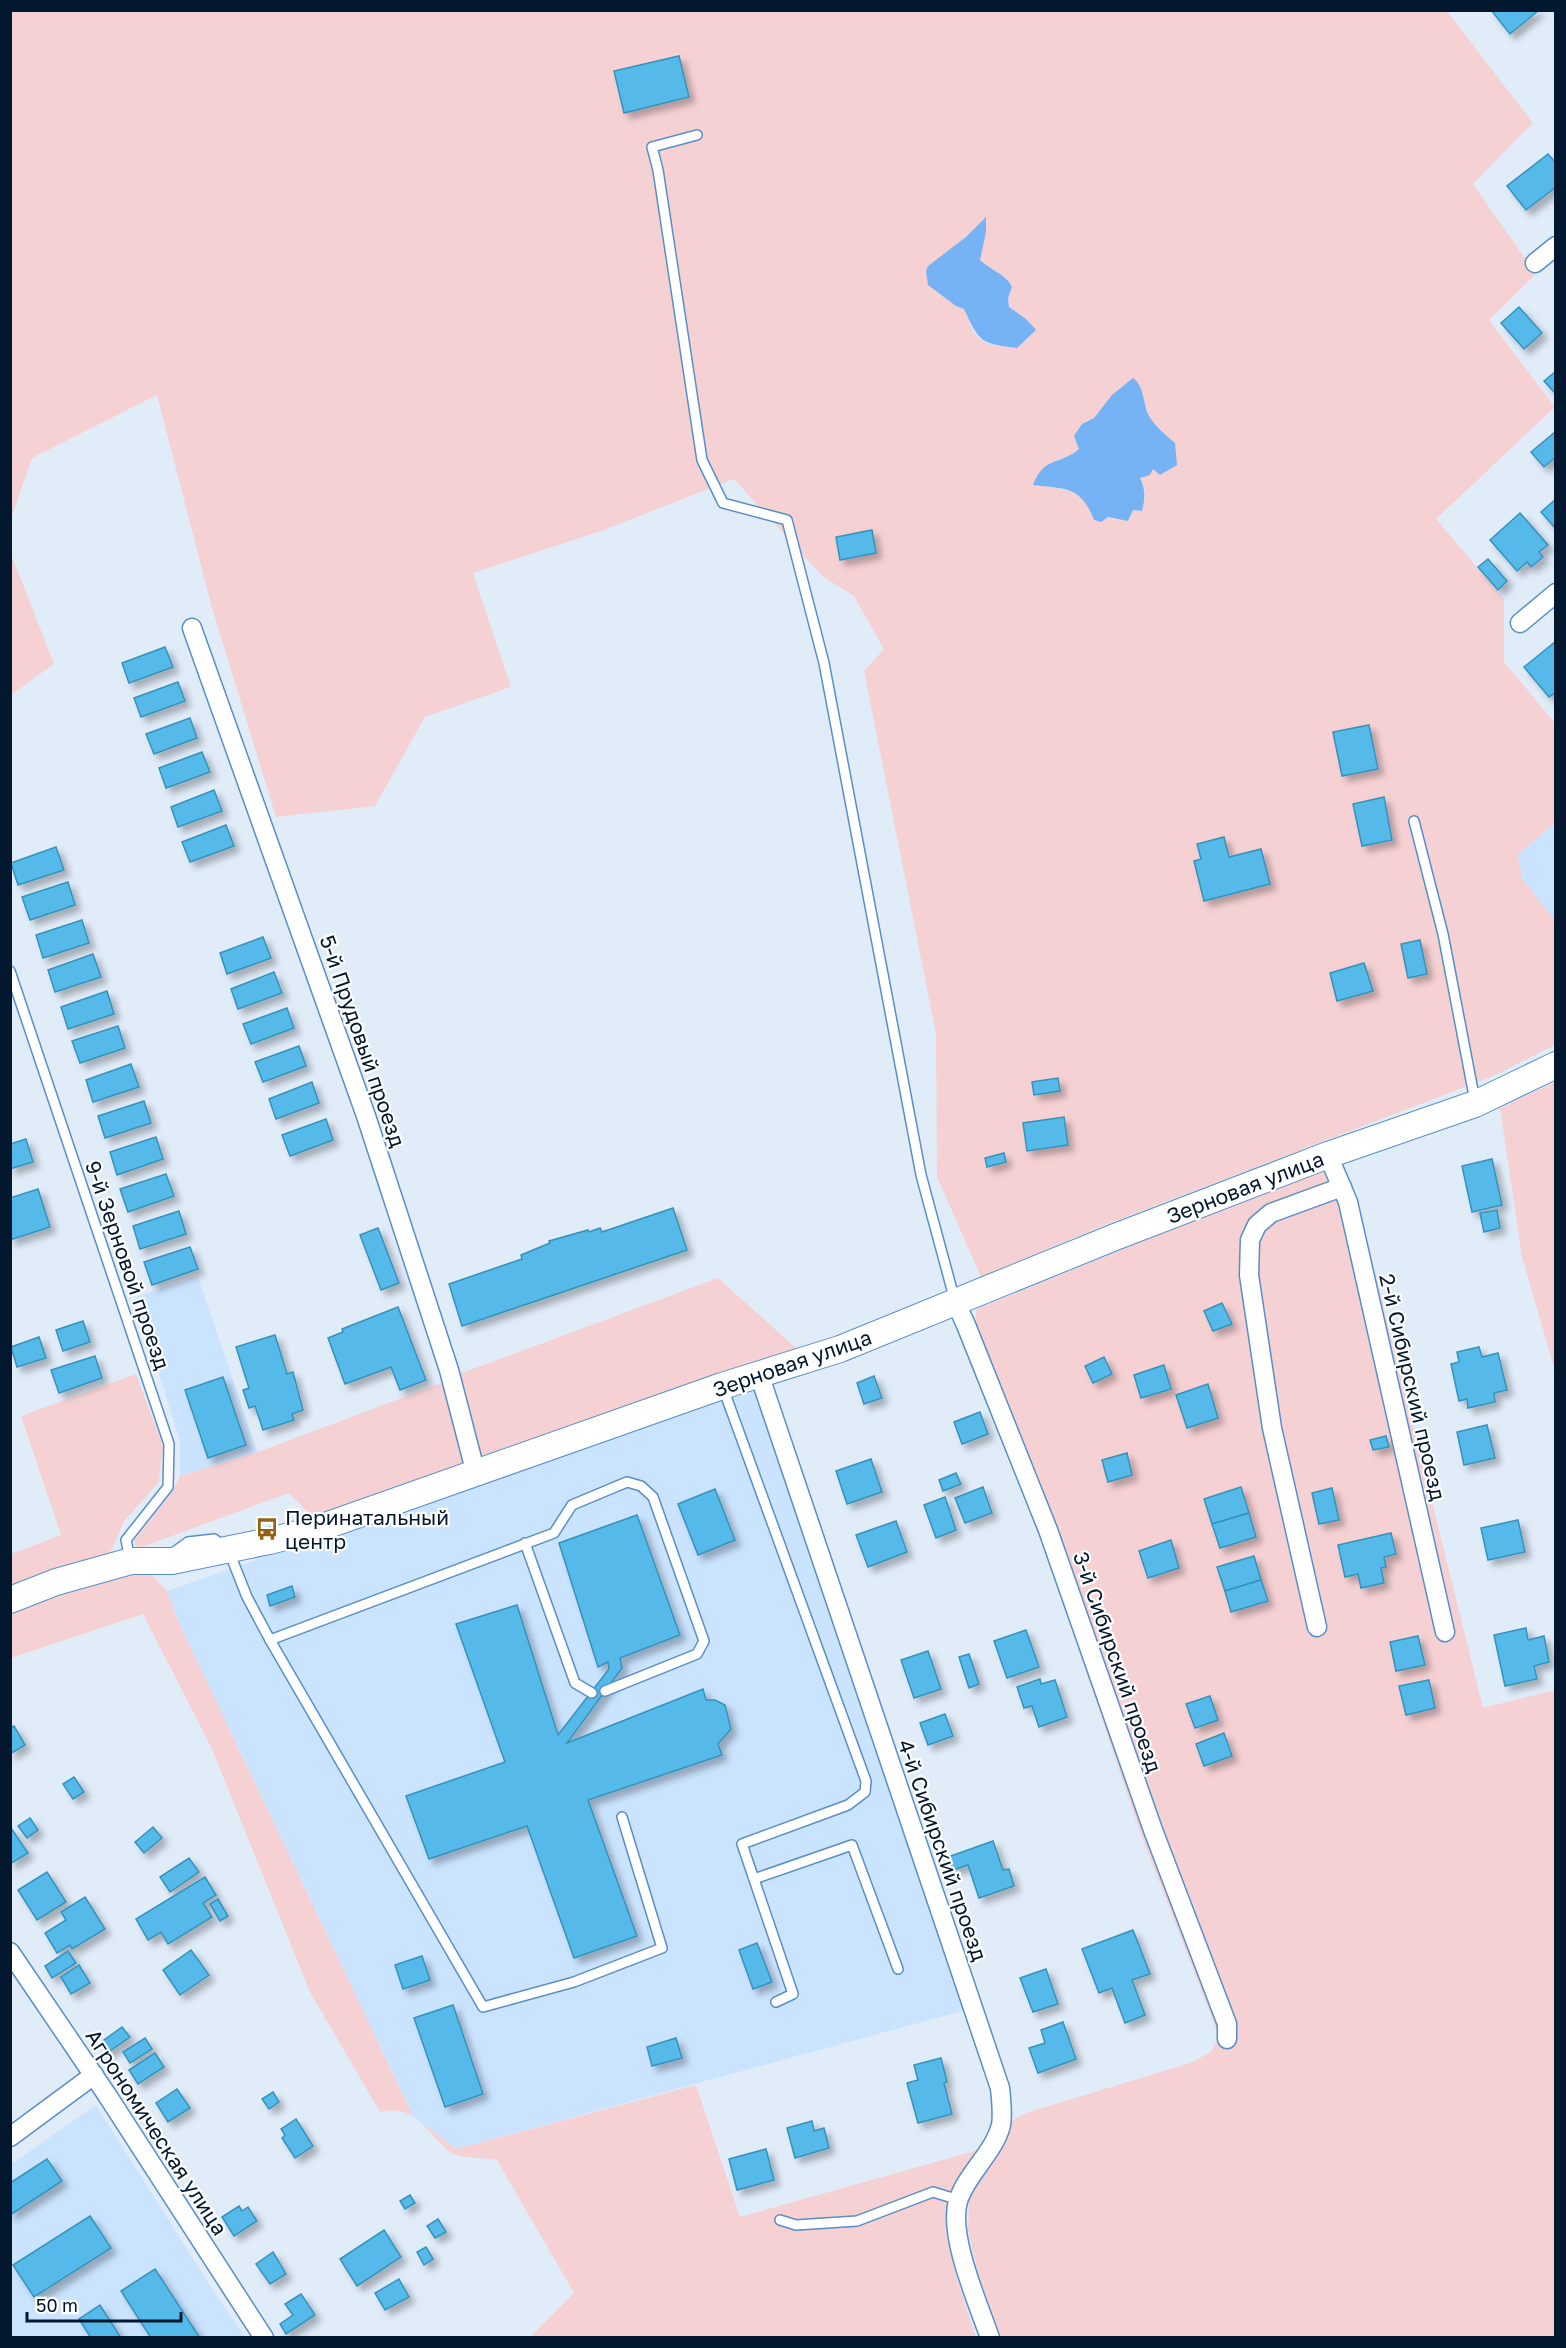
<svg xmlns="http://www.w3.org/2000/svg" width="1566" height="2348" font-family="'Golos Text',sans-serif">
<style>
.built{fill:#cae3fe}
.green{fill:#f6d1d4;fill-rule:evenodd}
.water{fill:#75b3f5}
.building{fill:#54bae9;stroke:#3692ba;stroke-width:1.5;filter:url(#shadow)}
.lines{fill:none;stroke-linecap:round;stroke-linejoin:round}
.lane-casing{stroke:#588ec8;stroke-width:12}
.street-casing{stroke:#588ec8;stroke-width:21}
.secondary-casing{stroke:#588ec8;stroke-width:28}
.lane{stroke:#fff;stroke-width:9}
.street{stroke:#fff;stroke-width:18}
.secondary{stroke:#fff;stroke-width:26}
.labels{text-anchor:middle;dominant-baseline:central;stroke-width:4.5;stroke-linejoin:round;paint-order:stroke}
.street-label{font-size:21px;fill:#03182e;stroke:#fff}
.poi-label{font-size:21px;fill:#03182e;stroke:#fff;text-anchor:start}
</style>
<defs>
<filter id="shadow"><feDropShadow dx="5.5" dy="5.5" stdDeviation="3" flood-color="#0004"/></filter>
</defs>
<rect width="100%" height="100%" fill="#e1ecf9"/>
<!-- built -->
<g class="built">
<path d="M1555,823V920L1522,879L1518,854Z"/>
<path d="M198,1276L257,1452L180,1476V1442L136,1297Z"/>
<path d="M745,1389L754,1391L758,1398L966,2010L456,2149L413,2116L178,1621L167,1591Z"/>
<path d="M96,2105L216,2295L245,2337H11L10,2165Z"/>
</g>
<!-- green -->
<g class="green">
<path d="M11,11H1447L1533,123L1473,184L1536,274L1489,320L1555,407L1436,519L1504,599V662L1555,723V823L1518,854L1522,879L1555,920V1045L1491,1077L1102,1226L981,1277L937,1177L936,1034L864,671L884,649L854,596L822,576L734,479L601,531L473,573L511,687L425,717L375,806L276,817L212,608L157,395L32,458L11,519ZM986,218V232L979,260L1012,287L1008,298L1009,307L1026,319L1035,330L1017,348C1007,347 994,346 985,342C956,328 966,263 966,237ZM1142,394L1147,412L1153,423L1175,443L1167,469L1160,474L1153,469L1140,478C1147,489 1145,499 1142,511L1133,510L1117,520L1108,517L1094,520C1085,496 1083,495 1058,488L1056,460L1069,457L1079,449L1082,424L1094,418L1112,395Z"/>
<path d="M11,554L54,664L11,695H10Z"/>
<path d="M1555,1082V1371L1522,1257L1500,1108Z"/>
<path d="M1316,1170L1349,1178L1357,1199L1483,1708L1555,1690V2337H1000L978,2273L968,2229L969,2201L1009,2122L1026,2113L1190,2063L1211,2052L1219,2036L1140,1832L1039,1531L958,1330L975,1320L977,1309Z"/>
<path d="M718,1278L797,1349L312,1516L289,1493L142,1547L136,1546L134,1541L173,1491L180,1476L258,1452L447,1381L462,1373Z"/>
<path d="M136,1374L163,1446L159,1482L124,1521L113,1547L107,1556L11,1589V1554L61,1535L21,1416Z"/>
<path d="M145,1568L167,1591L178,1621L413,2116L456,2149L696,2085L740,2217L978,2150L952,2196L945,2229L957,2279L976,2337H530L574,2293L497,2160C487,2158 459,2158 452,2153C425,2134 419,2103 380,2112L310,1992L211,1747L143,1614L11,1658L10,1609Z"/>
</g>
<!-- water -->
<g class="water">
<path d="M986,217V232L980,260C990,270 1006,274 1012,287L1008,298L1009,307L1026,319L1036,330L1017,348C981,344 979,342 964,309L956,306L928,285L926,271L928,266L966,237Z"/>
<path d="M1133,378C1144,386 1143,402 1148,414C1154,426 1165,434 1175,443L1177,465L1160,475L1153,469L1150,475L1140,478C1146,490 1145,499 1142,511L1133,510L1128,521L1108,517L1101,522L1094,520C1081,486 1066,489 1033,485C1045,455 1059,466 1079,449L1074,436L1082,424L1094,418L1112,395Z"/>
</g>
<!-- building -->
<g class="building">
<path d="M1491,10H1539L1510,34Z"/>
<path d="M679,56L689,97L624,113L614,71Z"/>
<path d="M1548,154L1556,163V187L1526,210L1507,186Z"/>
<path d="M1519,307L1542,333L1524,349L1501,323Z"/>
<path d="M1556,371V394L1544,381Z"/>
<path d="M1555,432L1556,457L1544,467L1531,452Z"/>
<path d="M1556,499V529L1541,512Z"/>
<path d="M1520,513L1548,545L1539,552L1543,557L1531,567L1527,562L1517,571L1490,540Z"/>
<path d="M872,530L876,553L840,560L836,537Z"/>
<path d="M1488,559L1507,581L1498,590L1478,567Z"/>
<path d="M1556,641V692L1549,697L1524,667Z"/>
<path d="M165,647L173,667L129,683L122,663Z"/>
<path d="M178,682L185,701L141,717L134,698Z"/>
<path d="M190,718L197,738L154,754L146,734Z"/>
<path d="M1369,725L1378,769L1342,776L1333,732Z"/>
<path d="M202,752L210,772L166,788L159,768Z"/>
<path d="M214,790L222,811L178,827L171,807Z"/>
<path d="M1384,797L1392,840L1362,846L1353,804Z"/>
<path d="M226,825L234,846L190,862L182,842Z"/>
<path d="M1224,837L1229,857L1261,849L1270,884L1204,901L1194,861L1201,859L1197,844Z"/>
<path d="M56,847L64,870L18,885L11,863Z"/>
<path d="M68,882L75,905L30,920L22,897Z"/>
<path d="M82,920L89,943L43,958L36,935Z"/>
<path d="M263,937L271,958L227,974L220,953Z"/>
<path d="M1420,940L1427,974L1408,978L1401,944Z"/>
<path d="M93,954L101,977L55,992L48,970Z"/>
<path d="M1364,963L1373,991L1337,1001L1330,973Z"/>
<path d="M274,972L282,993L238,1009L231,989Z"/>
<path d="M107,991L114,1014L68,1029L61,1007Z"/>
<path d="M287,1008L294,1028L251,1044L243,1024Z"/>
<path d="M118,1026L125,1048L80,1063L72,1041Z"/>
<path d="M299,1046L306,1066L263,1082L255,1062Z"/>
<path d="M131,1064L139,1087L93,1102L86,1080Z"/>
<path d="M1058,1078L1060,1091L1034,1095L1032,1082Z"/>
<path d="M312,1082L319,1103L276,1119L269,1099Z"/>
<path d="M144,1101L151,1123L105,1138L98,1116Z"/>
<path d="M1064,1117L1068,1145L1027,1151L1023,1123Z"/>
<path d="M326,1119L333,1140L290,1156L282,1135Z"/>
<path d="M156,1137L163,1159L117,1175L110,1152Z"/>
<path d="M26,1139L33,1162L10,1169V1144Z"/>
<path d="M1004,1153L1006,1162L987,1167L985,1158Z"/>
<path d="M1492,1159L1502,1205L1472,1212L1462,1166Z"/>
<path d="M166,1174L174,1196L128,1212L120,1189Z"/>
<path d="M38,1189L50,1227L10,1240V1198Z"/>
<path d="M673,1208L687,1250L462,1326L449,1284L522,1259L521,1255L550,1243L549,1241L588,1230L589,1232L600,1228L602,1232Z"/>
<path d="M1497,1210L1500,1228L1484,1232L1480,1213Z"/>
<path d="M179,1211L186,1234L140,1249L133,1226Z"/>
<path d="M378,1228L399,1283L381,1290L360,1235Z"/>
<path d="M190,1247L198,1269L152,1285L144,1262Z"/>
<path d="M1222,1303L1232,1324L1213,1331L1204,1311Z"/>
<path d="M398,1307L426,1380L400,1390L391,1367L345,1384L328,1338L343,1332L342,1329Z"/>
<path d="M83,1321L90,1342L63,1351L56,1330Z"/>
<path d="M275,1335L287,1374L293,1372L303,1410L292,1414L294,1420L263,1430L255,1406L249,1408L243,1390L249,1388L236,1347Z"/>
<path d="M39,1337L46,1358L17,1367L11,1347Z"/>
<path d="M1479,1347L1482,1357L1498,1353L1507,1390L1494,1393L1495,1402L1468,1408L1467,1399L1459,1401L1451,1364L1459,1362L1457,1352Z"/>
<path d="M95,1356L102,1378L59,1393L51,1370Z"/>
<path d="M1104,1357L1112,1374L1093,1383L1085,1366Z"/>
<path d="M1164,1365L1171,1389L1141,1398L1134,1375Z"/>
<path d="M874,1376L882,1398L864,1404L857,1383Z"/>
<path d="M223,1377L246,1445L208,1458L185,1390Z"/>
<path d="M1208,1384L1218,1418L1187,1428L1176,1395Z"/>
<path d="M980,1412L988,1434L962,1444L954,1422Z"/>
<path d="M1487,1425L1495,1458L1464,1465L1457,1432Z"/>
<path d="M1386,1436L1389,1447L1373,1450L1370,1440Z"/>
<path d="M1127,1453L1132,1475L1108,1482L1102,1460Z"/>
<path d="M871,1459L882,1492L847,1504L836,1471Z"/>
<path d="M956,1473L961,1484L943,1491L939,1480Z"/>
<path d="M983,1487L992,1513L965,1523L955,1498Z"/>
<path d="M1241,1487L1249,1513L1212,1524L1204,1499Z"/>
<path d="M1332,1488L1339,1520L1319,1524L1312,1493Z"/>
<path d="M715,1489L735,1540L698,1555L678,1504Z"/>
<path d="M945,1497L956,1530L936,1538L924,1505Z"/>
<path d="M1249,1513L1256,1537L1220,1548L1212,1524Z"/>
<path d="M637,1515L680,1635L620,1658L622,1668L567,1743L703,1689L706,1700H715L725,1705L731,1729L718,1744L722,1755L588,1800L637,1936L574,1958L527,1826L429,1859L406,1796L505,1762L456,1624L517,1605L558,1735L609,1669L608,1662L598,1667L559,1543Z"/>
<path d="M1518,1520L1525,1552L1488,1560L1481,1528Z"/>
<path d="M896,1521L907,1552L868,1567L856,1535Z"/>
<path d="M1391,1533L1396,1554L1384,1557L1386,1567L1381,1568L1384,1583L1361,1588L1358,1574L1345,1577L1338,1545Z"/>
<path d="M1171,1540L1179,1568L1148,1578L1139,1551Z"/>
<path d="M1254,1556L1261,1580L1225,1591L1217,1567Z"/>
<path d="M1261,1580L1268,1601L1231,1612L1225,1591Z"/>
<path d="M292,1586L295,1597L270,1606L267,1595Z"/>
<path d="M1526,1628L1528,1640L1544,1636L1549,1662L1534,1666L1537,1679L1505,1686L1494,1635Z"/>
<path d="M1026,1630L1039,1667L1007,1678L994,1641Z"/>
<path d="M1418,1636L1425,1665L1396,1671L1390,1642Z"/>
<path d="M928,1651L941,1689L914,1698L901,1660Z"/>
<path d="M969,1654L979,1684L969,1688L959,1657Z"/>
<path d="M1040,1679L1041,1684L1055,1680L1067,1717L1039,1727L1032,1706L1024,1708L1017,1687Z"/>
<path d="M1429,1680L1435,1708L1406,1715L1399,1686Z"/>
<path d="M1210,1696L1218,1720L1195,1728L1186,1704Z"/>
<path d="M945,1714L953,1736L928,1745L920,1723Z"/>
<path d="M14,1726L25,1745L10,1754V1728Z"/>
<path d="M1224,1733L1232,1756L1204,1766L1196,1744Z"/>
<path d="M74,1777L84,1792L73,1799L63,1784Z"/>
<path d="M30,1818L38,1830L27,1838L18,1826Z"/>
<path d="M153,1827L162,1838L144,1853L135,1842Z"/>
<path d="M11,1828L28,1853L10,1864V1829Z"/>
<path d="M993,1841L1003,1870L1009,1869L1014,1886L979,1898L968,1865L953,1870L948,1857Z"/>
<path d="M189,1858L199,1872L170,1892L160,1877Z"/>
<path d="M47,1872L66,1902L37,1920L18,1890Z"/>
<path d="M205,1877L216,1895L203,1903L212,1917L168,1944L161,1932L148,1940L136,1919Z"/>
<path d="M85,1897L105,1929L72,1949L70,1945L57,1953L45,1933L66,1920L61,1912Z"/>
<path d="M218,1899L228,1916L220,1921L210,1904Z"/>
<path d="M1133,1930L1150,1974L1132,1980L1145,2015L1125,2023L1112,1988L1099,1993L1082,1949Z"/>
<path d="M757,1943L772,1982L753,1989L739,1950Z"/>
<path d="M191,1950L209,1975L180,1995L163,1970Z"/>
<path d="M68,1951L76,1963L52,1978L45,1966Z"/>
<path d="M422,1956L430,1980L403,1989L395,1965Z"/>
<path d="M79,1965L90,1983L71,1994L61,1977Z"/>
<path d="M1046,1969L1058,2004L1033,2012L1020,1978Z"/>
<path d="M453,2005L483,2094L445,2107L414,2018Z"/>
<path d="M1063,2022L1076,2059L1038,2073L1029,2048L1045,2043L1041,2030Z"/>
<path d="M122,2027L130,2037L107,2053L100,2043Z"/>
<path d="M145,2038L152,2049L130,2063L123,2052Z"/>
<path d="M676,2038L682,2058L652,2066L647,2047Z"/>
<path d="M155,2053L164,2067L138,2084L129,2070Z"/>
<path d="M941,2058L947,2082L944,2083L952,2114L918,2123L907,2083L918,2080L914,2065Z"/>
<path d="M177,2089L190,2108L168,2122L156,2103Z"/>
<path d="M273,2092L279,2102L269,2109L262,2099Z"/>
<path d="M296,2119L313,2146L295,2158L282,2138L285,2135L281,2129Z"/>
<path d="M812,2121L814,2131L824,2128L829,2148L795,2158L787,2128Z"/>
<path d="M766,2149L774,2180L737,2190L729,2159Z"/>
<path d="M47,2159L62,2181L10,2215V2183Z"/>
<path d="M410,2195L415,2203L405,2209L400,2201Z"/>
<path d="M239,2206L242,2211L248,2207L257,2221L234,2236L222,2217Z"/>
<path d="M90,2216L111,2248L34,2297L13,2265Z"/>
<path d="M438,2219L446,2232L435,2238L427,2226Z"/>
<path d="M384,2230L401,2257L357,2286L340,2259Z"/>
<path d="M426,2247L433,2259L424,2265L417,2252Z"/>
<path d="M273,2252L286,2274L270,2284L256,2264Z"/>
<path d="M155,2269L200,2338H151L121,2291Z"/>
<path d="M399,2279L409,2297L385,2310L375,2293Z"/>
<path d="M301,2294L315,2315L286,2334L280,2324L293,2315L285,2304Z"/>
<path d="M100,2305L121,2338H91L79,2319Z"/>
</g>
<g class="lines">
<!-- lane casing -->
<g class="lane-casing">
<g id="lane">
<path d="M697,135L652,147L658,170L702,460L723,503L787,520L824,663L921,1175L955,1301"/>
<path d="M1414,821L1443,934L1475,1101"/>
<path d="M10,971L169,1444L168,1487L126,1540L130,1559"/>
<path d="M723,1388L866,1781L865,1792L848,1805L742,1844L793,1994L776,2002"/>
<path d="M525,1543L575,1683L592,1693"/>
<path d="M173,1553L188,1542L214,1539L228,1549L247,1597L270,1640L483,2007L574,1982L662,1948L622,1817"/>
<path d="M270,1640L554,1533L572,1505L627,1482L641,1486L653,1497L704,1641L697,1654L605,1691"/>
<path d="M754,1879L852,1845L898,1969"/>
<path d="M780,2220L796,2225L857,2221L933,2192L959,2200"/>
</g>
</g>
<!-- street casing -->
<g class="street-casing">
<g id="street">
<path d="M1535,263L1556,246"/>
<path d="M1520,623L1556,593"/>
<path d="M192,628L366,1116L449,1370L476,1474"/>
<path d="M1328,1155L1348,1202L1445,1632"/>
<path d="M956,1303L966,1325L1048,1530L1153,1830L1227,2024V2039"/>
<path d="M759,1374L1000,2088C1001,2099 1003,2114 1001,2125C994,2153 967,2173 958,2201C948,2236 978,2303 990,2338"/>
<path d="M1317,1627L1272,1428L1249,1275L1250,1240L1257,1225L1271,1213L1342,1187"/>
<path d="M10,1952L107,2095L264,2338"/>
<path d="M10,2137L94,2075"/>
</g>
</g>
<!-- secondary casing -->
<g class="secondary-casing">
<path id="secondary" d="M10,1600L56,1582L131,1561H172L269,1541L314,1530L722,1386L840,1349L1115,1237L1328,1155L1475,1104L1556,1065"/>
</g>
<!-- lane -->
<use href="#lane" class="lane"/>
<!-- street -->
<use href="#street" class="street"/>
<!-- secondary -->
<use href="#secondary" class="secondary"/>
</g>
<!-- icons -->
<defs>
<g id="bus-bare" transform="scale(1.8)"><path d="M-5-6H5V4H4V6H2V4H-2V6H-4V4H-5ZM-3.5-4V0h7V-4ZM-3.5 1.2v1.5H-2V1.2ZM2 1.2v1.5H3.5V1.2Z" fill="#956115" stroke="#fff" stroke-width="2.5" paint-order="stroke"/></g>
</defs>
<g fill-rule="evenodd">
<use href="#bus-bare" x="267" y="1529"/>
</g>
<g class="labels">
<!-- street labels -->
<g class="street-label">
<text transform="translate(363 1041) rotate(71)">5-й Прудовый проезд</text>
<text transform="translate(1245 1187) rotate(-21)">Зерновая улица</text>
<text transform="translate(128 1265) rotate(71)">9-й Зерновой проезд</text>
<text transform="translate(792 1363) rotate(-19)">Зерновая улица</text>
<text transform="translate(1413 1387) rotate(77)">2-й Сибирский проезд</text>
<text transform="translate(1118 1662) rotate(71)">3-й Сибирский проезд</text>
<text transform="translate(943 1850) rotate(71)">4-й Сибирский проезд</text>
<text transform="translate(157 2132) rotate(57)">Агрономическая улица</text>
</g>
<!-- poi labels -->
<g class="poi-label">
<text x="285" y="1517">Перинатальный<tspan x="285" dy="24">центр</tspan></text>
</g>
</g>
<!-- border -->
<rect width="1566" height="2348" fill="none" stroke="#03182e" stroke-width="24"/>
<!-- scale -->
<path d="M27 2312v9h154v-9" fill="none" stroke="#03182e" stroke-width="3"/>
<text x="36" y="2312" font-size="18" fill="#03182e" stroke="#ffffff" stroke-width="4.5" paint-order="stroke">50 m</text>
</svg>
